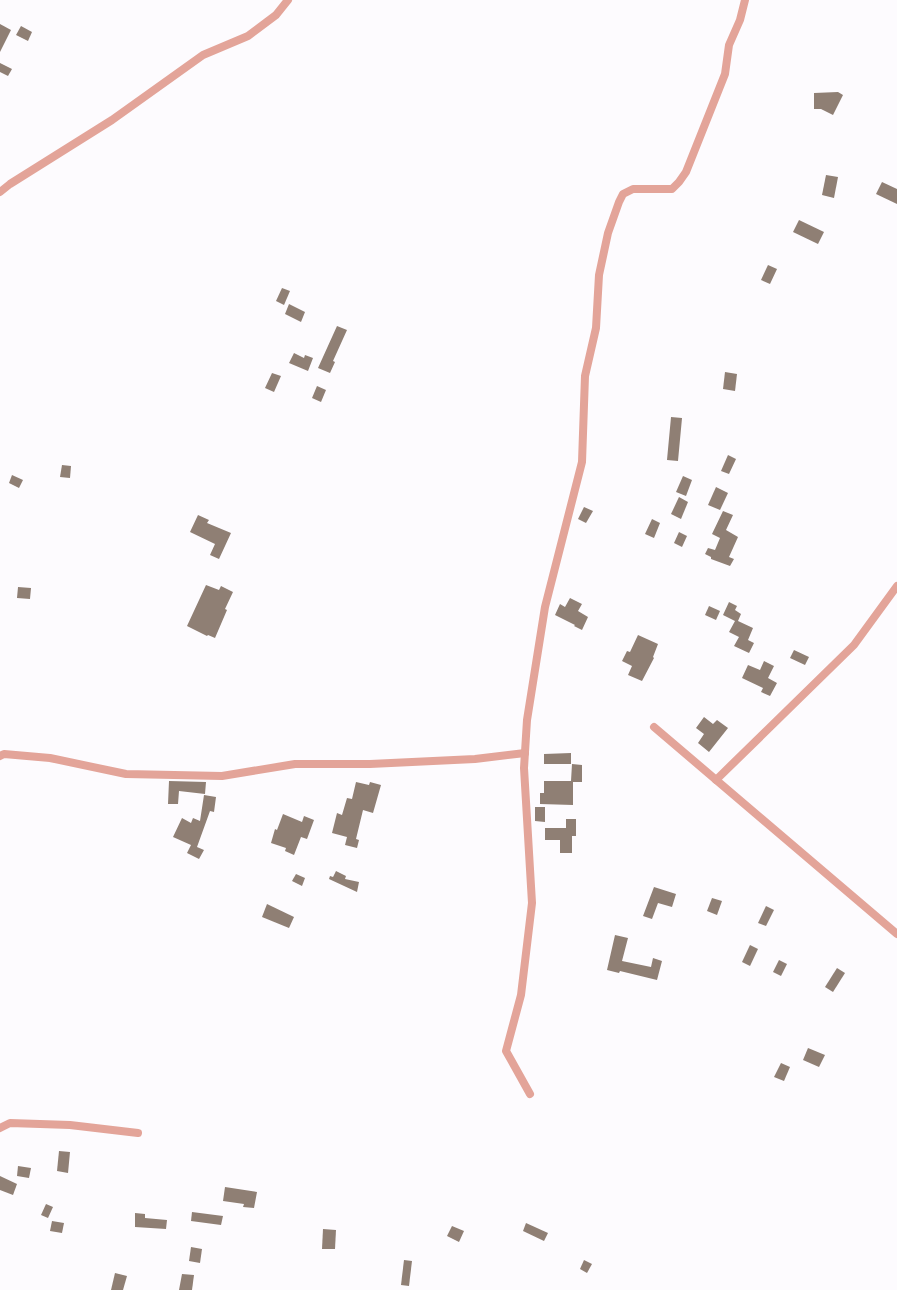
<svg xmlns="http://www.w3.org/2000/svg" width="897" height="1290" font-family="'Golos Text',sans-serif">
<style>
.building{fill:#8f7f74}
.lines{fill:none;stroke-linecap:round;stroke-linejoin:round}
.minor{stroke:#e3a499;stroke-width:8}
</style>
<rect width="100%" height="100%" fill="#fdfbfe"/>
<!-- building -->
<g class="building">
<path d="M0,24L11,30L0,52Z"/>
<path d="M21,26L32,32L28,41L16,35Z"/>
<path d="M0,63L12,69L8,76L0,72Z"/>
<path d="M838,92L843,95L833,115L821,109H814V93Z"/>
<path d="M826,175L838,177L834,198L822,195Z"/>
<path d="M882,182L897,189V204L876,194Z"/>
<path d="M799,220L824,232L818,244L793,232Z"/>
<path d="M768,265L777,269L770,284L761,280Z"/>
<path d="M282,288L290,291L284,305L276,301Z"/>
<path d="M289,304L305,312L301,322L285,314Z"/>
<path d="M337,326L347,330L333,361L335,362L330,373L318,368Z"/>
<path d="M294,353L304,358L305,355L313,358L308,371L289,363Z"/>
<path d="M725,372L737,374L735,391L723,389Z"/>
<path d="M272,373L281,376L274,392L265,388Z"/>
<path d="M317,386L326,390L321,402L312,398Z"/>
<path d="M671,417L682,418L678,461L667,460Z"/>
<path d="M728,455L736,459L729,474L721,471Z"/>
<path d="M62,465L71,466L70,478L60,477Z"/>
<path d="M12,475L23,480L19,488L9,483Z"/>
<path d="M683,476L692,480L686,496L676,492Z"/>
<path d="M716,487L728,493L720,510L708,505Z"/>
<path d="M679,497L688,502L681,519L671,514Z"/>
<path d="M584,507L593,511L586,523L578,519Z"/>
<path d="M723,511L733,515L726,530L738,537L729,557L734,559L730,566L711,559V557L705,554L708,548L715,550L720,538L712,534Z"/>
<path d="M198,515L209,520L207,523L231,533L219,559L210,555L215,544L190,532Z"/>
<path d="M652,519L660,523L654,538L645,534Z"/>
<path d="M679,532L687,536L682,547L674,543Z"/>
<path d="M206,585L219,590L221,586L233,592L225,609L227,610L215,638L208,635L207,636L187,626Z"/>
<path d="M18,587L31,588L30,599L17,598Z"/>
<path d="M570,598L582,604L578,611L588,617L582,630L574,626L575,625L555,615L560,604L565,607Z"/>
<path d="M729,602L737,606L735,610L741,614L738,621L753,628L748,640L754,643L749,653L734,646L739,637L729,632L735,621L723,615Z"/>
<path d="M709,606L720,611L716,620L705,615Z"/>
<path d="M638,635L658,644L653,657L654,658L642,681L628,675L632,666L622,661L627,651L630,652Z"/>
<path d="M794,650L809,657L805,665L790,658Z"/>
<path d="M764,661L774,666L768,678L777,683L770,696L761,692L763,688L742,678L748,665L760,670Z"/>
<path d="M704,717L713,724L717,720L728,728L709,752L698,743L704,734L696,728Z"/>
<path d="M571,753V764H544V754Z"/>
<path d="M572,764L582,765V782H573V805L540,804V793H544V781H571Z"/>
<path d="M169,781L206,782L205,794L179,791L178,804H168Z"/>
<path d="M356,782L369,785L370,782L381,785L373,813L363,810L356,839L359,840L357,848L345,845L347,837L332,833L337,813L342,815L347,798L352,799Z"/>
<path d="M204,795L216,797L214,812L210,811L197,847L204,850L199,859L187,853L191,845L173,837L182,818L191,823L193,818L200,821Z"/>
<path d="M535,807H545V822L535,821Z"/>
<path d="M283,814L302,822L304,816L314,820L307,839L301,837L294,855L285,851L286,848L271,843L275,829L277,830Z"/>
<path d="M566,819H576V836H572V853H560V840H545V828H566Z"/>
<path d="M336,871L346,876L345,879L359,882L357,892L329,879L330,876L333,877Z"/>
<path d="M296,874L305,878L302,886L292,881Z"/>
<path d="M654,887L676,894L672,907L658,903L652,919L643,916Z"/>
<path d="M712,898L722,901L717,915L707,911Z"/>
<path d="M267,904L294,917L289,928L262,917Z"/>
<path d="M766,906L774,910L766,926L758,923Z"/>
<path d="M615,935L628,938L622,961L651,967L653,958L662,961L657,980L620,971L619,973L607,970Z"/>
<path d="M750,945L758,949L750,966L742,962Z"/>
<path d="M779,960L787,964L781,976L773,972Z"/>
<path d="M837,968L845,973L833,992L825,987Z"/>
<path d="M808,1048L825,1055L819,1067L803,1060Z"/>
<path d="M781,1063L790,1067L784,1081L774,1077Z"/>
<path d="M59,1151L70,1152L68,1173L57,1171Z"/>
<path d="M18,1166L31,1168L29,1178L17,1176Z"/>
<path d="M0,1176L17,1184L13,1195L0,1190Z"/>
<path d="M225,1187L257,1192L254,1208L243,1207L244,1204L223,1201Z"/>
<path d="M46,1204L53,1207L48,1218L41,1215Z"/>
<path d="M192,1212L223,1216L221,1225L191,1221Z"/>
<path d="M135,1213L145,1214V1218L167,1220L166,1229L135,1227Z"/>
<path d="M52,1221L64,1223L62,1233L50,1231Z"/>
<path d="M526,1223L548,1233L544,1241L523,1231Z"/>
<path d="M452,1226L464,1231L459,1242L447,1236Z"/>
<path d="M323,1229L336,1230L335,1249H322Z"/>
<path d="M191,1247L202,1249L200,1263L189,1261Z"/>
<path d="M404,1260L412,1261L409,1286L401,1285Z"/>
<path d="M584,1260L592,1264L587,1273L580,1269Z"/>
<path d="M115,1273L127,1276L123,1290H111Z"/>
<path d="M182,1274L194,1275L192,1290H179Z"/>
</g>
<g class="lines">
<!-- minor -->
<g class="minor">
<path d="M0,192L10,184L112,120L203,55L248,36L276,15L288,0"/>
<path d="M654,727L897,934"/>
<path d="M0,756L4,754L50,758L126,774L222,776L295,764H370L475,759L525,753"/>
<path d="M716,780L854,645L897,586"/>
<path d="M530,1094L506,1051L521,995L532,903L524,768L527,720L545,607L582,462L585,376L596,328L599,275L608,233L619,202L623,194L633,189H672L679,182L686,172L725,74L729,45L740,20L745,0"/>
<path d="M0,1128L10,1123L70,1125L138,1133"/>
</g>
</g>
</svg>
